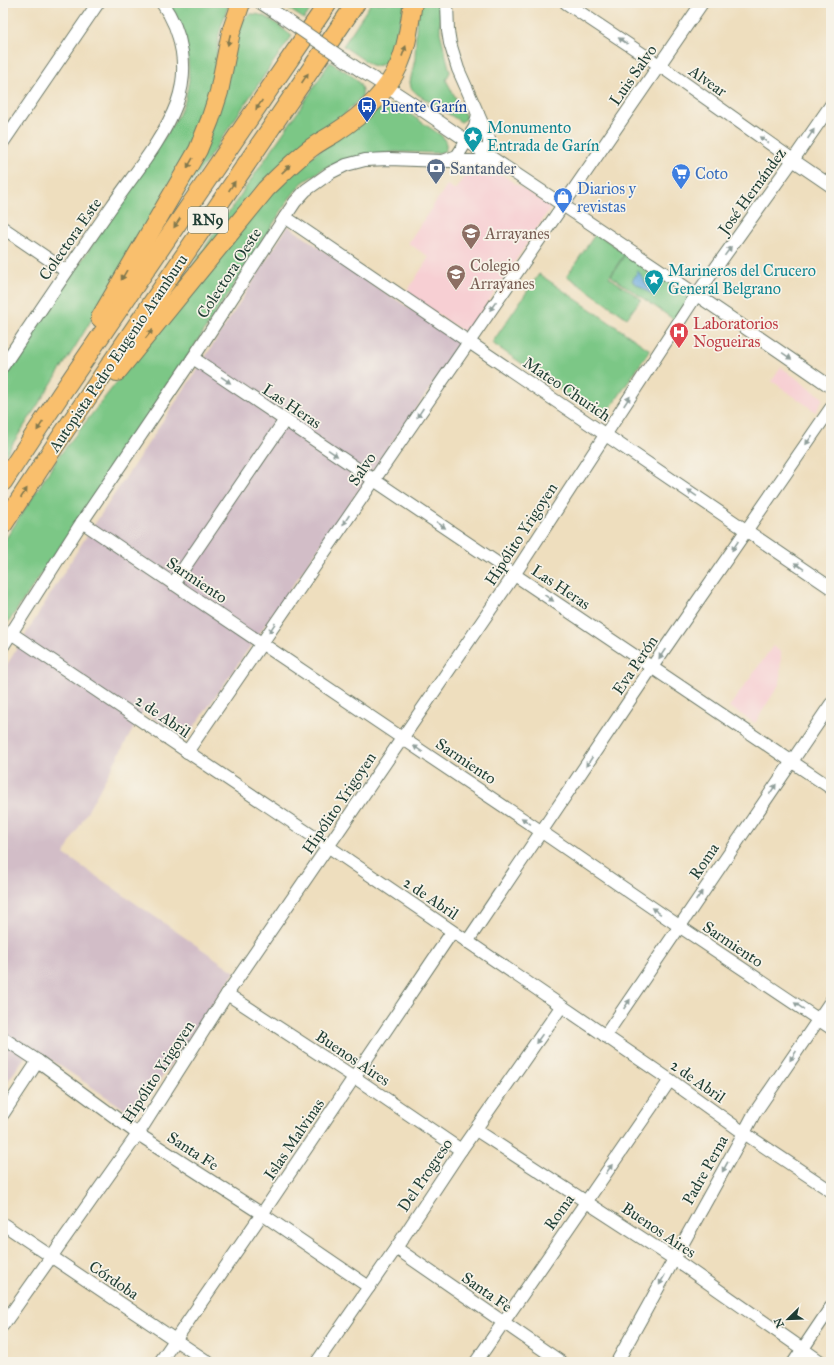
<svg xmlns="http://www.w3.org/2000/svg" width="834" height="1365" font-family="'IM FELL Great Primer',serif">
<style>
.built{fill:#f7cfd3}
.industrial{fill:#d2bdc7}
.green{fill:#7bc786;stroke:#4d825d}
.water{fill:#6cabdf;stroke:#46748a}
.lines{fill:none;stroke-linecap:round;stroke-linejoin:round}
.minor-casing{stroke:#677564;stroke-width:14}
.highway-casing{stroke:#677564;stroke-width:20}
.minor{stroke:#fff;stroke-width:12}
.highway{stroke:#f9bf6d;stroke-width:18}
.minor-bridge-casing{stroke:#677564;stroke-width:14;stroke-linecap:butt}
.minor-bridge{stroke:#fff;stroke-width:12}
.oneway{fill:#81784e}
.oneway2{fill:#8f9e9a}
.labels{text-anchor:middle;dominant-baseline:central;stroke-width:3.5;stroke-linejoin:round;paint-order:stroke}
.shield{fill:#f7f3e8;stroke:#60746a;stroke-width:1}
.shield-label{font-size:15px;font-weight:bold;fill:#1f3d34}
.street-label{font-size:16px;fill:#1f3d34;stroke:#f7f3e8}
.transit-label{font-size:16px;fill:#164399;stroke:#f7f3e8;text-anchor:start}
.culture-label{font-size:16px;fill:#0d838f;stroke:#f7f3e8;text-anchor:start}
.service-label{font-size:16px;fill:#4e5e75;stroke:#f7f3e8;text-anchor:start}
.shop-label{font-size:16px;fill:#366cbe;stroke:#f7f3e8;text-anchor:start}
.education-label{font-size:16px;fill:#785e54;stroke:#f7f3e8;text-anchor:start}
.health-label{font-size:16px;fill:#be3a42;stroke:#f7f3e8;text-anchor:start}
</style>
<rect width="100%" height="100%" fill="#f7f3e8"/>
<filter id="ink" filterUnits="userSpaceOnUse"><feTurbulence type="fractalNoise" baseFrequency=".025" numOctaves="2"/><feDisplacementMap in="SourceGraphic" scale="8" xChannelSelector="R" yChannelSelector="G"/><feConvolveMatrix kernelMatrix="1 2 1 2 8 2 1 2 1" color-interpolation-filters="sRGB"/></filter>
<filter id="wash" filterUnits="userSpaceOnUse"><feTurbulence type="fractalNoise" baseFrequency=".012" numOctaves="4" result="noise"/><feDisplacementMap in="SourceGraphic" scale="16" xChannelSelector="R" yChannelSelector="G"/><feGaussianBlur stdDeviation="0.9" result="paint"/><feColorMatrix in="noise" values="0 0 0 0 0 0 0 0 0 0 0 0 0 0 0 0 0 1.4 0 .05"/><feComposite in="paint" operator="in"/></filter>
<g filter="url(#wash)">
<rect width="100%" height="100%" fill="#eedebe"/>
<!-- built -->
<g class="built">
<path d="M470,168L493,169L551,207L467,334L406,293L429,257L408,243L447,185L455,190Z"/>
<path d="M781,367L823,398L816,412L772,381Z"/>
<path d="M773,646L781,652L780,683L755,723L729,707Z"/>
</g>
<!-- industrial -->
<path class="industrial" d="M288,226L369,282L462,342L185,740L143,711L64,854L235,972L135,1116L32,1047L3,1088V671L84,540L197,370Z"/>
<!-- green -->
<g class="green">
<path d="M167,3H229L219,34L214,80L192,145L128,259L75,347L3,459V377L153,155L178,116L185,101L189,80L188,59Z"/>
<path d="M280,3H315L304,19Z"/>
<path d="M371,3H405L390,60L385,64L375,66L371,65L343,46Z"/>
<path d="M417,3H441L440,32L450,72L446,80L466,117V119L461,122L417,94L411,88L410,82L415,59Z"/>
<path d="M251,14C267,13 280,27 292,36L270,67L150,245L242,21L247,16Z"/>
<path d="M330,62C342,70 365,79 362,96L167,302L299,110Z"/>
<path d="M393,105L401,108L442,136C445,141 448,145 445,151L439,153L394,152L370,155L341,162L323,169L302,183L289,199L244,270L129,446L3,630V543L59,456L120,378L281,178L377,110Z"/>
<path d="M596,233L625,253L609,277L641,299L627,318L567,276Z"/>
<path d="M626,253L692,298L676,321L611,276Z"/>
<path d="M539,274L650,350L603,419L492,343Z"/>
</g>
<!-- water -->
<path class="water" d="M638,271L654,296L632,281Z"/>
</g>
<g filter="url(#ink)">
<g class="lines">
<!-- minor casing -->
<g class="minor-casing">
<g id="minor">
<path d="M261,3L275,12"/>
<path d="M566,3L659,65L793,160L831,186"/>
<path d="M361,71C412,101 460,137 510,170C617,241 725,313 831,387"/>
<path d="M3,142L98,3"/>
<path d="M447,161H483L489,156V139L478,114"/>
<path d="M285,217L831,588"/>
<path d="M3,228L66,271"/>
<path d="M193,358L831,788"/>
<path d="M3,366C39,312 75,259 112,206C134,174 163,140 177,103C189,70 183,32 162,3"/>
<path d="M82,522L402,738L542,832L679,926L831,1028"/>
<path d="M173,584L285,420"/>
<path d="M11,633L329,847L670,1080L744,1133L831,1191"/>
<path d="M3,646L82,522L193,358L285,217L295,202L306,190L330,173L346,165L365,160L389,159L443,161L457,156L461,150L475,127L478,114L458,69L450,43L448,31L447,3"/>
<path d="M187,752L702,3"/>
<path d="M467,942L652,667L831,408"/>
<path d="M227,994L354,1077L461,1150"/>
<path d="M605,1036L831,704"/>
<path d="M3,1038L38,1061L138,1134L262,1214L369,1287"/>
<path d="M3,1114L38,1061"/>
<path d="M476,1130L674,1259L821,1362"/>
<path d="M3,1224L208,1362"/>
<path d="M396,1248L561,1362"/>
<path d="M3,1325L138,1134L227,994L514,575L697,294L793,160L831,105"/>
<path d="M160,1362L262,1214L452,932"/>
<path d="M317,1362L396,1248L461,1150L561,1007"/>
<path d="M476,1362L670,1080"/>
<path d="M617,1362L744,1133L754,1114L831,1001"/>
<path d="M794,1362L831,1307"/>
</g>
</g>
<!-- highway casing -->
<g class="highway-casing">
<g id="highway">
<path d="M100,318L198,150L210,120L219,92L231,32L241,3"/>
<path d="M117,372L266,189C281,174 295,160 311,148C319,142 327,138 335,133C360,117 386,94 399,65C408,45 409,24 413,3"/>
<path d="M3,482L61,394L328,3"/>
<path d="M3,525L60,438L356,3"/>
</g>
</g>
<!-- minor -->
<use href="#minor" class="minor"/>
<!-- highway -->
<use href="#highway" class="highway"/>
<!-- minor-bridge casing -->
<g class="minor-bridge-casing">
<path id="minor-bridge" d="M275,12L361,71"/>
</g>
<!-- minor-bridge -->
<use href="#minor-bridge" class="minor-bridge"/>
</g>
<!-- one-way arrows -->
<defs><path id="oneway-solid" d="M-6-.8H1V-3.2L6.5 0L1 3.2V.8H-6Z"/></defs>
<g class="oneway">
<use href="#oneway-solid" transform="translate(229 40) rotate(103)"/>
<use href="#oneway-solid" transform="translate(404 51) rotate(-70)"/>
<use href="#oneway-solid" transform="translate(305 78) rotate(-56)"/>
<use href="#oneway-solid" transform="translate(259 105) rotate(124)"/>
<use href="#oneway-solid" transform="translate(190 163) rotate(120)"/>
<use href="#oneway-solid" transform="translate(286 169) rotate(-44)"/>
<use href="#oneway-solid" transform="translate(232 186) rotate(-56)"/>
<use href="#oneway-solid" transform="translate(177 223) rotate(124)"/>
<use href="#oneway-solid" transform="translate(124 275) rotate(120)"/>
<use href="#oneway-solid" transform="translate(149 334) rotate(-51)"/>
<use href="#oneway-solid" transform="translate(40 426) rotate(123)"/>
<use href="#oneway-solid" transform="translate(24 493) rotate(-57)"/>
</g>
<g class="oneway2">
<use href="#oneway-solid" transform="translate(623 41) rotate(-146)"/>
<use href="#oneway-solid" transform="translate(811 134) rotate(-56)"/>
<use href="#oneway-solid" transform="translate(764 140) rotate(-145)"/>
<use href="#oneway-solid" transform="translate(728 251) rotate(-54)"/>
<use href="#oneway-solid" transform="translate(493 306) rotate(125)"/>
<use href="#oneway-solid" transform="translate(787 356) rotate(35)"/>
<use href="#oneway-solid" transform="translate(226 380) rotate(34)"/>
<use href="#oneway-solid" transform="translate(627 401) rotate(-57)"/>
<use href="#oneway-solid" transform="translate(420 413) rotate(124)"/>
<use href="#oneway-solid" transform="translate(809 440) rotate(125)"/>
<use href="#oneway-solid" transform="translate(333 453) rotate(34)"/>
<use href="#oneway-solid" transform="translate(692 493) rotate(-146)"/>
<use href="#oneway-solid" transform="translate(346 520) rotate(124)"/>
<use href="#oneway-solid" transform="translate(441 525) rotate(34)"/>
<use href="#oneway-solid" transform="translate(735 546) rotate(124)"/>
<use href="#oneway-solid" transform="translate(799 566) rotate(-145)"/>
<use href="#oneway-solid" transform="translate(549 598) rotate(34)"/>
<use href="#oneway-solid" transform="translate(272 628) rotate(124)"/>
<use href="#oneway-solid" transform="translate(662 654) rotate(124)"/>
<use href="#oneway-solid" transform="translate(418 749) rotate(-146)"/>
<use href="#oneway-solid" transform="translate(589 762) rotate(124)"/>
<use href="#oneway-solid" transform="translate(773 789) rotate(-56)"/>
<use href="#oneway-solid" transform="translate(526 821) rotate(-146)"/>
<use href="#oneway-solid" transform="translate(699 896) rotate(-56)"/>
<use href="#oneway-solid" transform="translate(656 911) rotate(-145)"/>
<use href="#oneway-solid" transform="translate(627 1004) rotate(-56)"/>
<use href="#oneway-solid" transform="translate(799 1006) rotate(-146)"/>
<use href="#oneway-solid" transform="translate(539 1039) rotate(125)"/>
<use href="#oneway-solid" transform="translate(793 1056) rotate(124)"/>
<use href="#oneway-solid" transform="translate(725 1167) rotate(119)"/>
<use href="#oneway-solid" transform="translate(609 1169) rotate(-55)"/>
<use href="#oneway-solid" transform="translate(662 1280) rotate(119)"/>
</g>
</g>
<!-- icons -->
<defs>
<g id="bus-pin" transform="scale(1)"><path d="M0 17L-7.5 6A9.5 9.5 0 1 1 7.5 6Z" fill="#1a4fb4" stroke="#f7f3e8"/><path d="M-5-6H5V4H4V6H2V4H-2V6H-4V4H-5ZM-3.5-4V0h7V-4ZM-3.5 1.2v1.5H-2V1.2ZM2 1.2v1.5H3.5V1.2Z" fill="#fff"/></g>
<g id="sight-pin" transform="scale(1)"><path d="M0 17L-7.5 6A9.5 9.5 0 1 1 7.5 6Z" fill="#0f9aa8" stroke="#f7f3e8"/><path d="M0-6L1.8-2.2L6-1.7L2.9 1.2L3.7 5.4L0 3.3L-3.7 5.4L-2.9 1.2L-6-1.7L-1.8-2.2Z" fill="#fff"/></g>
<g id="bank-pin" transform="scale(1)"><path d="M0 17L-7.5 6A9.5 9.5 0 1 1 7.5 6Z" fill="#5c6f8a" stroke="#f7f3e8"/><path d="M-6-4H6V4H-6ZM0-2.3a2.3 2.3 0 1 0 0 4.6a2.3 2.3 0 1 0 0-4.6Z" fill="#fff"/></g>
<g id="supermarket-pin" transform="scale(1)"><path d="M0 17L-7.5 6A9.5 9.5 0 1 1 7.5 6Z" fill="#3f7fe0" stroke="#f7f3e8"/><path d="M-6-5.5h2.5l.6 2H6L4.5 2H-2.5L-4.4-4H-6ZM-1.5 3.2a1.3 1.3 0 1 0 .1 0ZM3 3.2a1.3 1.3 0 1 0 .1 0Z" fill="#fff"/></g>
<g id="shop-pin" transform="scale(1)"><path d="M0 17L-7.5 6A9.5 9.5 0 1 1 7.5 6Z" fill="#3f7fe0" stroke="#f7f3e8"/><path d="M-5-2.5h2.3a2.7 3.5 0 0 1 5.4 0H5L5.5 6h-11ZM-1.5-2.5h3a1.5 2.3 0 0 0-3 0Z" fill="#fff"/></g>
<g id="school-pin" transform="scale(1)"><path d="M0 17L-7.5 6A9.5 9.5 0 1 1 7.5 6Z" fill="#8d6e63" stroke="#f7f3e8"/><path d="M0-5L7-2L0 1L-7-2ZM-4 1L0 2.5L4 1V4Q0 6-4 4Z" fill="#fff"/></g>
<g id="hospital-pin" transform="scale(1)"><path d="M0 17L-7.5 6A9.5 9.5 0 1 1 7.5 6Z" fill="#e0444e" stroke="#f7f3e8"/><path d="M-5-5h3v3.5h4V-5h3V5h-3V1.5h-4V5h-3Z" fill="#fff"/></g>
</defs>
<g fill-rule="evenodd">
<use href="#bus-pin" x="367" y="106"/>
<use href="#sight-pin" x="473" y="136"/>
<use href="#bank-pin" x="436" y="168"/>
<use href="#supermarket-pin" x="681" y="173"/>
<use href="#shop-pin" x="563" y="197"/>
<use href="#school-pin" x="471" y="233"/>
<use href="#school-pin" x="456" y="274"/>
<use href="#sight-pin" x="654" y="279"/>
<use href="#hospital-pin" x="679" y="332"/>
</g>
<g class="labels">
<!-- shield labels -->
<rect class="shield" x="188" y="207" width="40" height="26" rx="3"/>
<g class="shield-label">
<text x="208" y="220">RN9</text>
</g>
<!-- street labels -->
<g class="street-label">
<text transform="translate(633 75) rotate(-55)">Luis Salvo</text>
<text transform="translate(708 81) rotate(35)">Alvear</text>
<text transform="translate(752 191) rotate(-54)">José Hernández</text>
<text transform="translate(70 239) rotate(-55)">Colectora Este</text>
<text transform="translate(229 273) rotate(-57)">Colectora Oeste</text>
<text transform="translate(118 353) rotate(-56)">Autopista Pedro Eugenio Aramburu</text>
<text transform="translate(567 389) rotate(34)">Mateo Churich</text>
<text transform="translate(292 406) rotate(34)">Las Heras</text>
<text transform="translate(362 469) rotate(-56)">Salvo</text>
<text transform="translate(521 534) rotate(-57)">Hipólito Yrigoyen</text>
<text transform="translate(197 580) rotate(34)">Sarmiento</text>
<text transform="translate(561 587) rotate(34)">Las Heras</text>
<text transform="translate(635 665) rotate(-56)">Eva Perón</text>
<text transform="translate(163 716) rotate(34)">2 de Abril</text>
<text transform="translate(466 761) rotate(34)">Sarmiento</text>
<text transform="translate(339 803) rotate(-56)">Hipólito Yrigoyen</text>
<text transform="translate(704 861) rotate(-56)">Roma</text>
<text transform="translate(431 898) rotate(34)">2 de Abril</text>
<text transform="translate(733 944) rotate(34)">Sarmiento</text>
<text transform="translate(353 1058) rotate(34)">Buenos Aires</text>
<text transform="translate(158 1072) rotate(-57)">Hipólito Yrigoyen</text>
<text transform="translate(698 1081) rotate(35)">2 de Abril</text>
<text transform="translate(294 1139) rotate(-56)">Islas Malvinas</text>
<text transform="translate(193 1151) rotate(33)">Santa Fe</text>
<text transform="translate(705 1170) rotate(-61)">Padre Perna</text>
<text transform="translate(425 1175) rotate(-56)">Del Progreso</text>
<text transform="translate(559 1212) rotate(-55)">Roma</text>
<text transform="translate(659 1230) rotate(34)">Buenos Aires</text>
<text transform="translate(114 1280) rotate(34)">Córdoba</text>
<text transform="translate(487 1292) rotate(35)">Santa Fe</text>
</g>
<!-- transit labels -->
<g class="transit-label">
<text x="381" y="106">Puente Garín</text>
</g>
<!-- culture labels -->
<g class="culture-label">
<text x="487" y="127">Monumento<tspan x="487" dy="18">Entrada de Garín</tspan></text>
<text x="668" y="270">Marineros del Crucero<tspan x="668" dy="18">General Belgrano</tspan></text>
</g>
<!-- service labels -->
<g class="service-label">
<text x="450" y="168">Santander</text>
</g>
<!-- shop labels -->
<g class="shop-label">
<text x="695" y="173">Coto</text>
<text x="577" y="188">Diarios y<tspan x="577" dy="18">revistas</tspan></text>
</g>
<!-- education labels -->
<g class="education-label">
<text x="485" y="233">Arrayanes</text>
<text x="470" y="265">Colegio<tspan x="470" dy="18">Arrayanes</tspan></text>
</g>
<!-- health labels -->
<g class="health-label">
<text x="693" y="323">Laboratorios<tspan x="693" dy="18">Nogueiras</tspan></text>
</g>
</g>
<!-- margin -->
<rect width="834" height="1365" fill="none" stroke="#f7f3e8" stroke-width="16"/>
<!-- north arrow -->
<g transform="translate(788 1319) rotate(247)" stroke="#f7f3e8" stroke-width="3" paint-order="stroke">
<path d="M0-3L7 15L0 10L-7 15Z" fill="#1f3d34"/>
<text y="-6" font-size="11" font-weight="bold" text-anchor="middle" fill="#1f3d34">N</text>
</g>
</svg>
